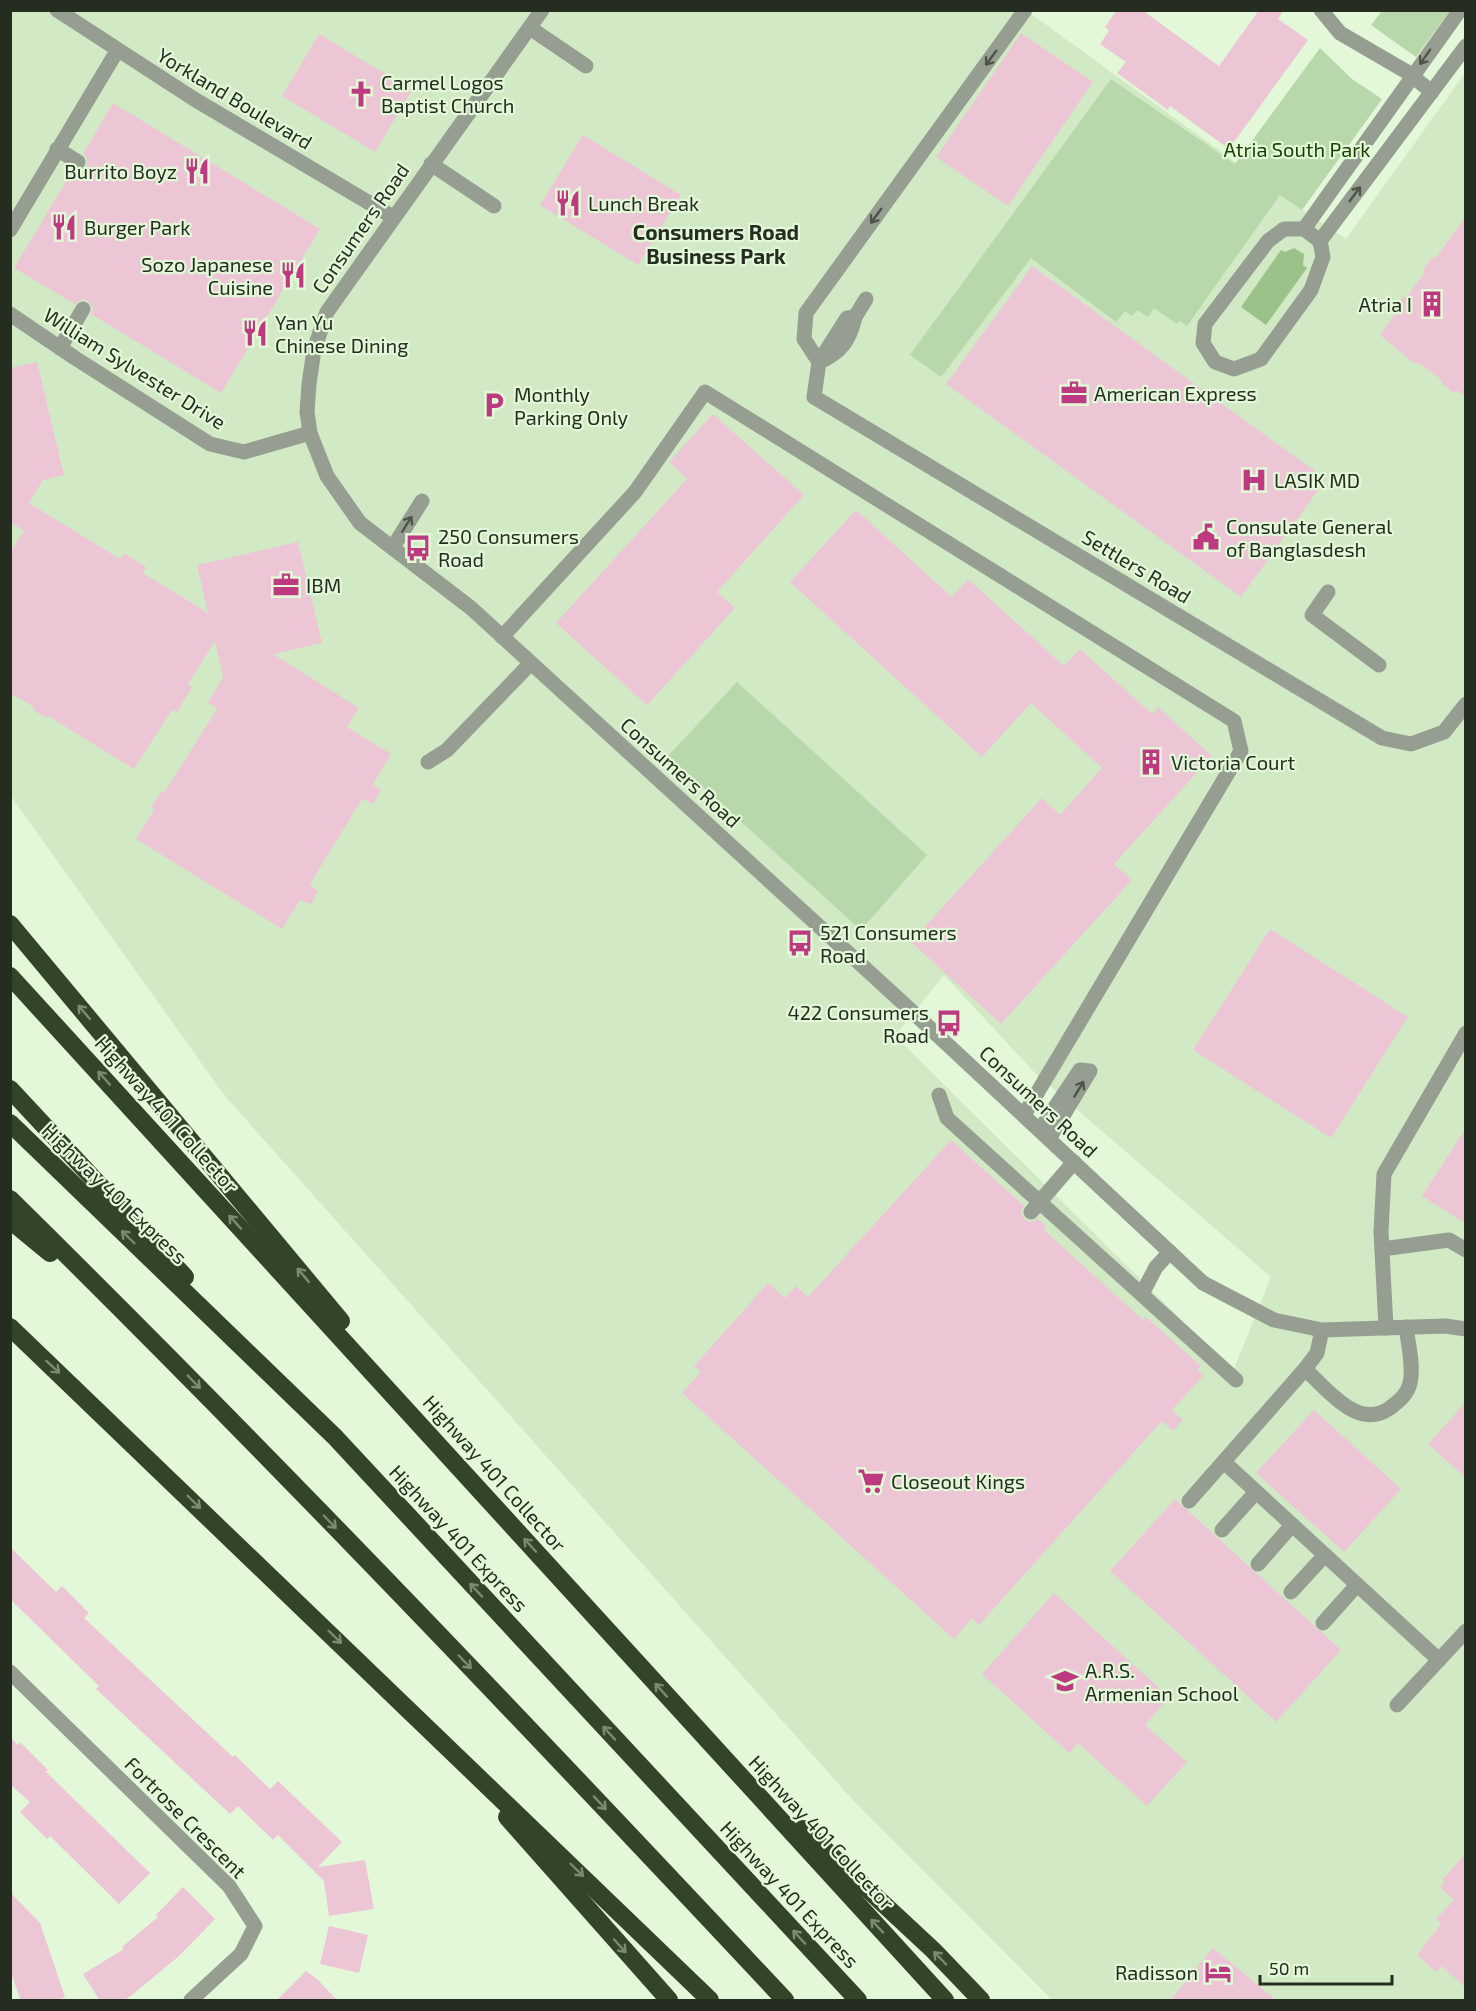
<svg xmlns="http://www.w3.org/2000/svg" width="1476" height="2011" font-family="'Exo 2',sans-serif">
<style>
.built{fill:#d1eac5;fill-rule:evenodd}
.green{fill:#b8d7aa}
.water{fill:#9bc289}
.building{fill:#edc6d6}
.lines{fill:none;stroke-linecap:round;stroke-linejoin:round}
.minor{stroke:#959e91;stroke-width:15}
.highway{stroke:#32442a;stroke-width:18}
.oneway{stroke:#4c5548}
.oneway2{stroke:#788c70}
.labels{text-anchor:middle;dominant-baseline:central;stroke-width:4.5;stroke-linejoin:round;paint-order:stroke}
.poi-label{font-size:20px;fill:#252d21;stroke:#e2f8d8;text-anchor:start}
.street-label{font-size:20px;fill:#252d21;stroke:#e2f8d8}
.park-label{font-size:20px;fill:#1a3d00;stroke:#e2f8d8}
.neighbourhood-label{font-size:21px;font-weight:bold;fill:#252d21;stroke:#e2f8d8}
</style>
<rect width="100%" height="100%" fill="#e2f8d8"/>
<!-- built -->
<path class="built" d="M10,11H1027L1281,195L1346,239L1465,73V2000H1052L852,1799L224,1095L11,796ZM944,975L1036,1074L1271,1277L1233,1371L895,1036Z"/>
<!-- green -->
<g class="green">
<path d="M1382,11V10L1450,11L1416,57L1371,25Z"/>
<path d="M1320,48L1352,79L1382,99L1302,210L1280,195L1187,326L1180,321L1177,324L1154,308L1148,317L1137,310L1132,316L1125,311L1116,322L1031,258L941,377L910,355L1111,79L1235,164Z"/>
<path d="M737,682L927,855L861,930L668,756Z"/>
</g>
<!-- water -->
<path class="water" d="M1294,248L1304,254L1303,265L1307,268L1266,325L1241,307L1281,250L1285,252Z"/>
<!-- building -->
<g class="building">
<path d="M1117,10H1142L1219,66L1259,10H1284L1278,19L1308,40L1229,149L1170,106L1168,110L1117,73L1126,62L1100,44L1109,31L1105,27Z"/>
<path d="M1021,33L1093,82L1008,206L936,157Z"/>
<path d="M319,34L412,90L375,152L282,96Z"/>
<path d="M113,103L320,229L221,393L91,314L93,309L88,301L82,299L75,304L14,268L73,170L82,171L87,167V158L83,154Z"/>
<path d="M583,135L681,195L638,265L540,205Z"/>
<path d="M1466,216V397L1456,390L1454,393L1441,383L1443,381L1417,362L1415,364L1380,335L1397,312L1395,310L1404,296L1406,298L1425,272L1423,270L1432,257L1435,259Z"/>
<path d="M1032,266L1326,479L1241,597L946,384Z"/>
<path d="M37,362L64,475L43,480L29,503L120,559L124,553L146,567L143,573L208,613L197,565L298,542L322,643L273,654L359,708L347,727L391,754L373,784L381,791L373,804L362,799L310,884L318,892L311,904L300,900L282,929L136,839L154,810L151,807L161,792L164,793L217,709L208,702L223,677L215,641L188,684L192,687L177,712L172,710L134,769L48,716L47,718L33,710L34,707L10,693V552L24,531L10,522V368Z"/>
<path d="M713,414L804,495L717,592L735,608L647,705L556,623L687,479L669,462Z"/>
<path d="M856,510L952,597L968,579L1064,666L1080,649L1152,714L1158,707L1212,756L1114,864L1132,880L1001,1024L911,942L1042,798L1060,815L1102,768L1031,703L982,757L790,582Z"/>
<path d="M1270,929L1408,1017L1331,1138L1193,1050Z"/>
<path d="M1466,1128V1224L1422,1196Z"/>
<path d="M951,1140L1024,1206L1021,1211L1024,1219L1030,1222L1038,1219L1047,1227L1044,1230L1143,1320L1146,1317L1201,1366L1197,1370L1204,1375L1172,1410L1183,1420L1173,1431L1162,1421L979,1625L972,1618L954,1639L682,1393L701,1372L694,1366L768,1283L785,1298L796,1286L808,1297Z"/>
<path d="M1466,1402V1478L1428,1444Z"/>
<path d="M1314,1410L1401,1489L1344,1552L1256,1473Z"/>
<path d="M1175,1499L1341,1650L1276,1722L1110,1571Z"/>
<path d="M10,1547L56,1592L62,1586L89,1613L84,1618L233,1757L235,1755L270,1789L278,1781L342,1842L318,1867L365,1860L374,1909L329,1916L324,1881L278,1835L273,1840L238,1806L230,1814L96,1689L99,1686L10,1599Z"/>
<path d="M1054,1593L1169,1697L1145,1725L1187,1762L1147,1806L1078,1743L1069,1753L982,1674Z"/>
<path d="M10,1737L18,1745L20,1742L48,1770L46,1772L150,1873L119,1904L50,1836L47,1839L20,1812L30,1802L10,1784Z"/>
<path d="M1466,1853V1988L1442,1966L1436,1972L1417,1955L1441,1924L1436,1919L1454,1900L1440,1887L1445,1882L1442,1880Z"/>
<path d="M183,1887L215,1919L179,1956L132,1995L123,2001H100L83,1974L124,1949L122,1947L158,1917L156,1915Z"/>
<path d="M10,1892L40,1923L65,1997L55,2001H21L10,1970Z"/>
<path d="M329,1926L368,1935L359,1973L320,1964Z"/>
<path d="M1213,1948L1277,2001H1170Z"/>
<path d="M306,1971L317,1979L338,2001H276Z"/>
</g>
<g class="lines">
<!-- minor -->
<g class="minor">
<path d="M57,10L194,99L393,217"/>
<path d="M542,10L327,312L314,350L309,384L307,412L310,433L327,476L360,523L471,608L903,1003L1203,1283L1274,1320L1322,1330L1445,1326L1466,1329"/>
<path d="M1321,10L1340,33L1407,72L1432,92"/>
<path d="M530,28L586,66"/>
<path d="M57,149L78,162"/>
<path d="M431,164L494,206"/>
<path d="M1284,229H1304L1320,241L1323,257L1311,290L1261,359L1234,369L1215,362L1203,343L1205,324L1268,241Z"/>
<path d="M1304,229L1460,10"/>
<path d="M10,230L117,51"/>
<path d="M1320,241L1466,46"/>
<path d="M10,314L75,358L210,444L244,452L310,433"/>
<path d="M855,317L866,299"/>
<path d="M60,348L83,309"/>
<path d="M819,362C841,353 850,340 855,317L847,318L819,362L814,397L1382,738L1411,744L1444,732L1466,704"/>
<path d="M819,362L804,339L806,313L1025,10"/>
<path d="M393,547L422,501"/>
<path d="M1328,592L1312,615L1379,665"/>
<path d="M502,637L635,492L705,392L1234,721L1241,751L1024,1115"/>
<path d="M428,762L447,750L531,663"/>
<path d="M939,1095L947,1118L1236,1380"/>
<path d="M1040,1130L1080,1070L1090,1071L1049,1139"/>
<path d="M1031,1212L1074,1162"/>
<path d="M1382,1249L1449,1240L1466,1250"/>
<path d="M1142,1294L1156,1267L1170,1252"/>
<path d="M1386,1328L1381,1231L1384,1174L1466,1033"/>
<path d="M1305,1369C1327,1389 1358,1431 1390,1408C1399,1401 1408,1394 1410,1383C1414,1367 1408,1343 1406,1327"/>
<path d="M1224,1462L1439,1660"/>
<path d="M1189,1501L1305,1369L1317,1353L1322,1330"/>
<path d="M1222,1530L1256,1492"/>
<path d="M1258,1564L1292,1525"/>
<path d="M1291,1592L1325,1555"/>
<path d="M1323,1623L1357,1585"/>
<path d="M10,1672L229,1886L255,1926L241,1954L191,2000"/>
<path d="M1397,1705L1466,1631"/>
</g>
<!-- highway -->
<g class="highway">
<path d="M10,924L341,1321"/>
<path d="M10,976L945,2000"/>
<path d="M10,1089L185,1277"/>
<path d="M10,1123L336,1438L858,2000"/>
<path d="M10,1199C275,1460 531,1729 785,2000"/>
<path d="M10,1220L50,1253"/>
<path d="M10,1327L710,2000"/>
<path d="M507,1817L669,2000"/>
<path d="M803,1829L933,1950L981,2000"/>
</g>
</g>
<!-- one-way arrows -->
<defs><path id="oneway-shaft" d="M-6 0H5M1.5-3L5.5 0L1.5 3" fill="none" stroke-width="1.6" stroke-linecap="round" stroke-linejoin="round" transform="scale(1.5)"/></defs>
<g class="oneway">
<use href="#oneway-shaft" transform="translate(1425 57) rotate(125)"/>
<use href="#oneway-shaft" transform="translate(991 58) rotate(126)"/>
<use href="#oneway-shaft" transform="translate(1355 194) rotate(-53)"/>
<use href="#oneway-shaft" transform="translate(876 216) rotate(126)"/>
<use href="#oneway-shaft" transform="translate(407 524) rotate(-58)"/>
<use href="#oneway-shaft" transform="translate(1079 1089) rotate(-59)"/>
</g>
<g class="oneway2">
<use href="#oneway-shaft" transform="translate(84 1012) rotate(-130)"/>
<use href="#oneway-shaft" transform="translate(104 1078) rotate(-132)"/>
<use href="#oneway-shaft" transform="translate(235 1222) rotate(-132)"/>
<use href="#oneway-shaft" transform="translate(128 1237) rotate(-136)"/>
<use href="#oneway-shaft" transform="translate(303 1275) rotate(-130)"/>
<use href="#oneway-shaft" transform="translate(53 1367) rotate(43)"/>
<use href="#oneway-shaft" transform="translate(194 1382) rotate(46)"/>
<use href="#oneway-shaft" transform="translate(194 1502) rotate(44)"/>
<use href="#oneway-shaft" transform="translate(330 1522) rotate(46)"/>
<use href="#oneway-shaft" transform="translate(530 1545) rotate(-132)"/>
<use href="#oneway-shaft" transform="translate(476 1590) rotate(-133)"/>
<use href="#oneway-shaft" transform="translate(335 1637) rotate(44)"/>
<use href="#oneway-shaft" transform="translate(465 1662) rotate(46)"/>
<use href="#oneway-shaft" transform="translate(661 1690) rotate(-132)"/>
<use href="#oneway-shaft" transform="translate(609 1733) rotate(-133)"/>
<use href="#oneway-shaft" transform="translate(600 1803) rotate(47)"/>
<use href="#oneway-shaft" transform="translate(577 1870) rotate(44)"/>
<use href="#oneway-shaft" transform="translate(877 1926) rotate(-133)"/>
<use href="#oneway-shaft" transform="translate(799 1937) rotate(-133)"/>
<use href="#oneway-shaft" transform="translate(620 1946) rotate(48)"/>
<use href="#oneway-shaft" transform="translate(940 1958) rotate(-134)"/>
</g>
<!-- icons -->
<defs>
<g id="church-bare" transform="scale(2.07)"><path d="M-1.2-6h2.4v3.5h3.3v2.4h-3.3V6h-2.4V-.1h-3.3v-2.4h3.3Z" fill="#be3a80" stroke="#e2f8d8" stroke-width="2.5" paint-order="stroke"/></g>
<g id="restaurant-bare" transform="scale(2.07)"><path d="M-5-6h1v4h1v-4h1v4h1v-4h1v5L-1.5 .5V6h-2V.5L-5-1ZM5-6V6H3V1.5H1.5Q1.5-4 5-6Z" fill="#be3a80" stroke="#e2f8d8" stroke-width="2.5" paint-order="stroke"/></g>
<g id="building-bare" transform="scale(2.07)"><path d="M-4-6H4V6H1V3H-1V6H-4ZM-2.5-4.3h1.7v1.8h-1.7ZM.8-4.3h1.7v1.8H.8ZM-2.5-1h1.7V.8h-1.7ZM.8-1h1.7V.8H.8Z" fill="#be3a80" stroke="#e2f8d8" stroke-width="2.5" paint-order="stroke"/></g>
<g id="office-bare" transform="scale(2.07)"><path d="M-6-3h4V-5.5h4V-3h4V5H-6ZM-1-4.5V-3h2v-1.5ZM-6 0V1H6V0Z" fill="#be3a80" stroke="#e2f8d8" stroke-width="2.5" paint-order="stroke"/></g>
<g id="parking-bare" transform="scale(2.07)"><path d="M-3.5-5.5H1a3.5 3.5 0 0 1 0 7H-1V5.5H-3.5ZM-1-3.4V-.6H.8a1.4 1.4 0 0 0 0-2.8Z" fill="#be3a80" stroke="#e2f8d8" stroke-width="2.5" paint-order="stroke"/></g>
<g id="hospital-bare" transform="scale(2.07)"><path d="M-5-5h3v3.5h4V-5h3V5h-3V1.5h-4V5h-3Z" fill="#be3a80" stroke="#e2f8d8" stroke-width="2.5" paint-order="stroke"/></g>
<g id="civic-bare" transform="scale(2.07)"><path d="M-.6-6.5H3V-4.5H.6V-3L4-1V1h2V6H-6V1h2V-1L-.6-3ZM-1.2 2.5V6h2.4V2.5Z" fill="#be3a80" stroke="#e2f8d8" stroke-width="2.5" paint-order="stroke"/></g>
<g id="bus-bare" transform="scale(2.07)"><path d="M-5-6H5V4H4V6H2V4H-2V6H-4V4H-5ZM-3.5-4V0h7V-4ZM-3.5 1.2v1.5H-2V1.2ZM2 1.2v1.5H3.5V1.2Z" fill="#be3a80" stroke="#e2f8d8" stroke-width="2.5" paint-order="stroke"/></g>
<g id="supermarket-bare" transform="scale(2.07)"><path d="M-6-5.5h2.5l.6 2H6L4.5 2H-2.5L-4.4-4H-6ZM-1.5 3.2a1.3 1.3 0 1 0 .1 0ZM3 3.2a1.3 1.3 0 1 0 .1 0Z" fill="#be3a80" stroke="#e2f8d8" stroke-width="2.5" paint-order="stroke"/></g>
<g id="school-bare" transform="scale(2.07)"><path d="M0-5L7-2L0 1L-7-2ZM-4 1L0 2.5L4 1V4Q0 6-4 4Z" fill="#be3a80" stroke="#e2f8d8" stroke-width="2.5" paint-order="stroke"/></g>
<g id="hotel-bare" transform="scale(2.07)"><path d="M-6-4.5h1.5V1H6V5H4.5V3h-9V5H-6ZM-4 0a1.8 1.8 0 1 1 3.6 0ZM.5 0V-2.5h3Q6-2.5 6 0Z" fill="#be3a80" stroke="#e2f8d8" stroke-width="2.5" paint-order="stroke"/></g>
</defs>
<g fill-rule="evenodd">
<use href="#church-bare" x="361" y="94"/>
<use href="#restaurant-bare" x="197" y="171"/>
<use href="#restaurant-bare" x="568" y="203"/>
<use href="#restaurant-bare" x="64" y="227"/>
<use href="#restaurant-bare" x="293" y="275"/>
<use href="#building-bare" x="1432" y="304"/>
<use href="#restaurant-bare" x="255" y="333"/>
<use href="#office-bare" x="1074" y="393"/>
<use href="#parking-bare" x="494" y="405"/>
<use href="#hospital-bare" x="1254" y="480"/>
<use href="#civic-bare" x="1206" y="537"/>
<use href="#bus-bare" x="418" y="548"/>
<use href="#office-bare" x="286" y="585"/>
<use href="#building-bare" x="1151" y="762"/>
<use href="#bus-bare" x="800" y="943"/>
<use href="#bus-bare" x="949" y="1023"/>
<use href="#supermarket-bare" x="871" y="1481"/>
<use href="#school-bare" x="1065" y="1681"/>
<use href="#hotel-bare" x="1218" y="1972"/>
</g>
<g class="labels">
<!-- poi labels -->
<g class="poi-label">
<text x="381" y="82">Carmel Logos<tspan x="381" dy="23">Baptist Church</tspan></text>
<text x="177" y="171" text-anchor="end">Burrito Boyz</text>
<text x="588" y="203">Lunch Break</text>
<text x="84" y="227">Burger Park</text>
<text x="273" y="264" text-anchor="end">Sozo Japanese<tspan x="273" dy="23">Cuisine</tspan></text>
<text x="1412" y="304" text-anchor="end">Atria I</text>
<text x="275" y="322">Yan Yu<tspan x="275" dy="23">Chinese Dining</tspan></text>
<text x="1094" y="393">American Express</text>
<text x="514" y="394">Monthly<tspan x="514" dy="23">Parking Only</tspan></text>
<text x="1274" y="480">LASIK MD</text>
<text x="1226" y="526">Consulate General<tspan x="1226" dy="23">of Banglasdesh</tspan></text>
<text x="438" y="536">250 Consumers<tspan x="438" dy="23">Road</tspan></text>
<text x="306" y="585">IBM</text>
<text x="1171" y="762">Victoria Court</text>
<text x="820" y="932">521 Consumers<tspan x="820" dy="23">Road</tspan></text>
<text x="929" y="1012" text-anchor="end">422 Consumers<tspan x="929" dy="23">Road</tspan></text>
<text x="891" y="1481">Closeout Kings</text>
<text x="1085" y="1670">A.R.S.<tspan x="1085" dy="23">Armenian School</tspan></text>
<text x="1198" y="1972" text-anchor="end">Radisson</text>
</g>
<!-- street labels -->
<g class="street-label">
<text transform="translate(235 98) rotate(31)">Yorkland Boulevard</text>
<text transform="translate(360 228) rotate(-55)">Consumers Road</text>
<text transform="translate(135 368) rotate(32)">William Sylvester Drive</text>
<text transform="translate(1137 566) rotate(31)">Settlers Road</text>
<text transform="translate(681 772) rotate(42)">Consumers Road</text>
<text transform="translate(1039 1101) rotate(43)">Consumers Road</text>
<text transform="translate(167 1114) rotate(48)">Highway 401 Collector</text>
<text transform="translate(115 1193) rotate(44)">Highway 401 Express</text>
<text transform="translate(495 1473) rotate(48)">Highway 401 Collector</text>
<text transform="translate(459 1538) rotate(47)">Highway 401 Express</text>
<text transform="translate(186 1817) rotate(45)">Fortrose Crescent</text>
<text transform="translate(822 1832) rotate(47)">Highway 401 Collector</text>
<text transform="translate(790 1894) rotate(47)">Highway 401 Express</text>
</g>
<!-- park labels -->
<g class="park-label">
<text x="1297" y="149">Atria South Park</text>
</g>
<!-- neighbourhood labels -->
<g class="neighbourhood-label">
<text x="716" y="231">Consumers Road<tspan x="716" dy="24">Business Park</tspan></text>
</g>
</g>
<!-- border -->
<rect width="1476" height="2011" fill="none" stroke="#252d21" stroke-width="24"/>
<!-- scale -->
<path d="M1260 1975v9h132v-9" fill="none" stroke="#252d21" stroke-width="3"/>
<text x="1269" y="1975" font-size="18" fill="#252d21" stroke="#e2f8d8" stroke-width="4.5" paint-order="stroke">50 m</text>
</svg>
